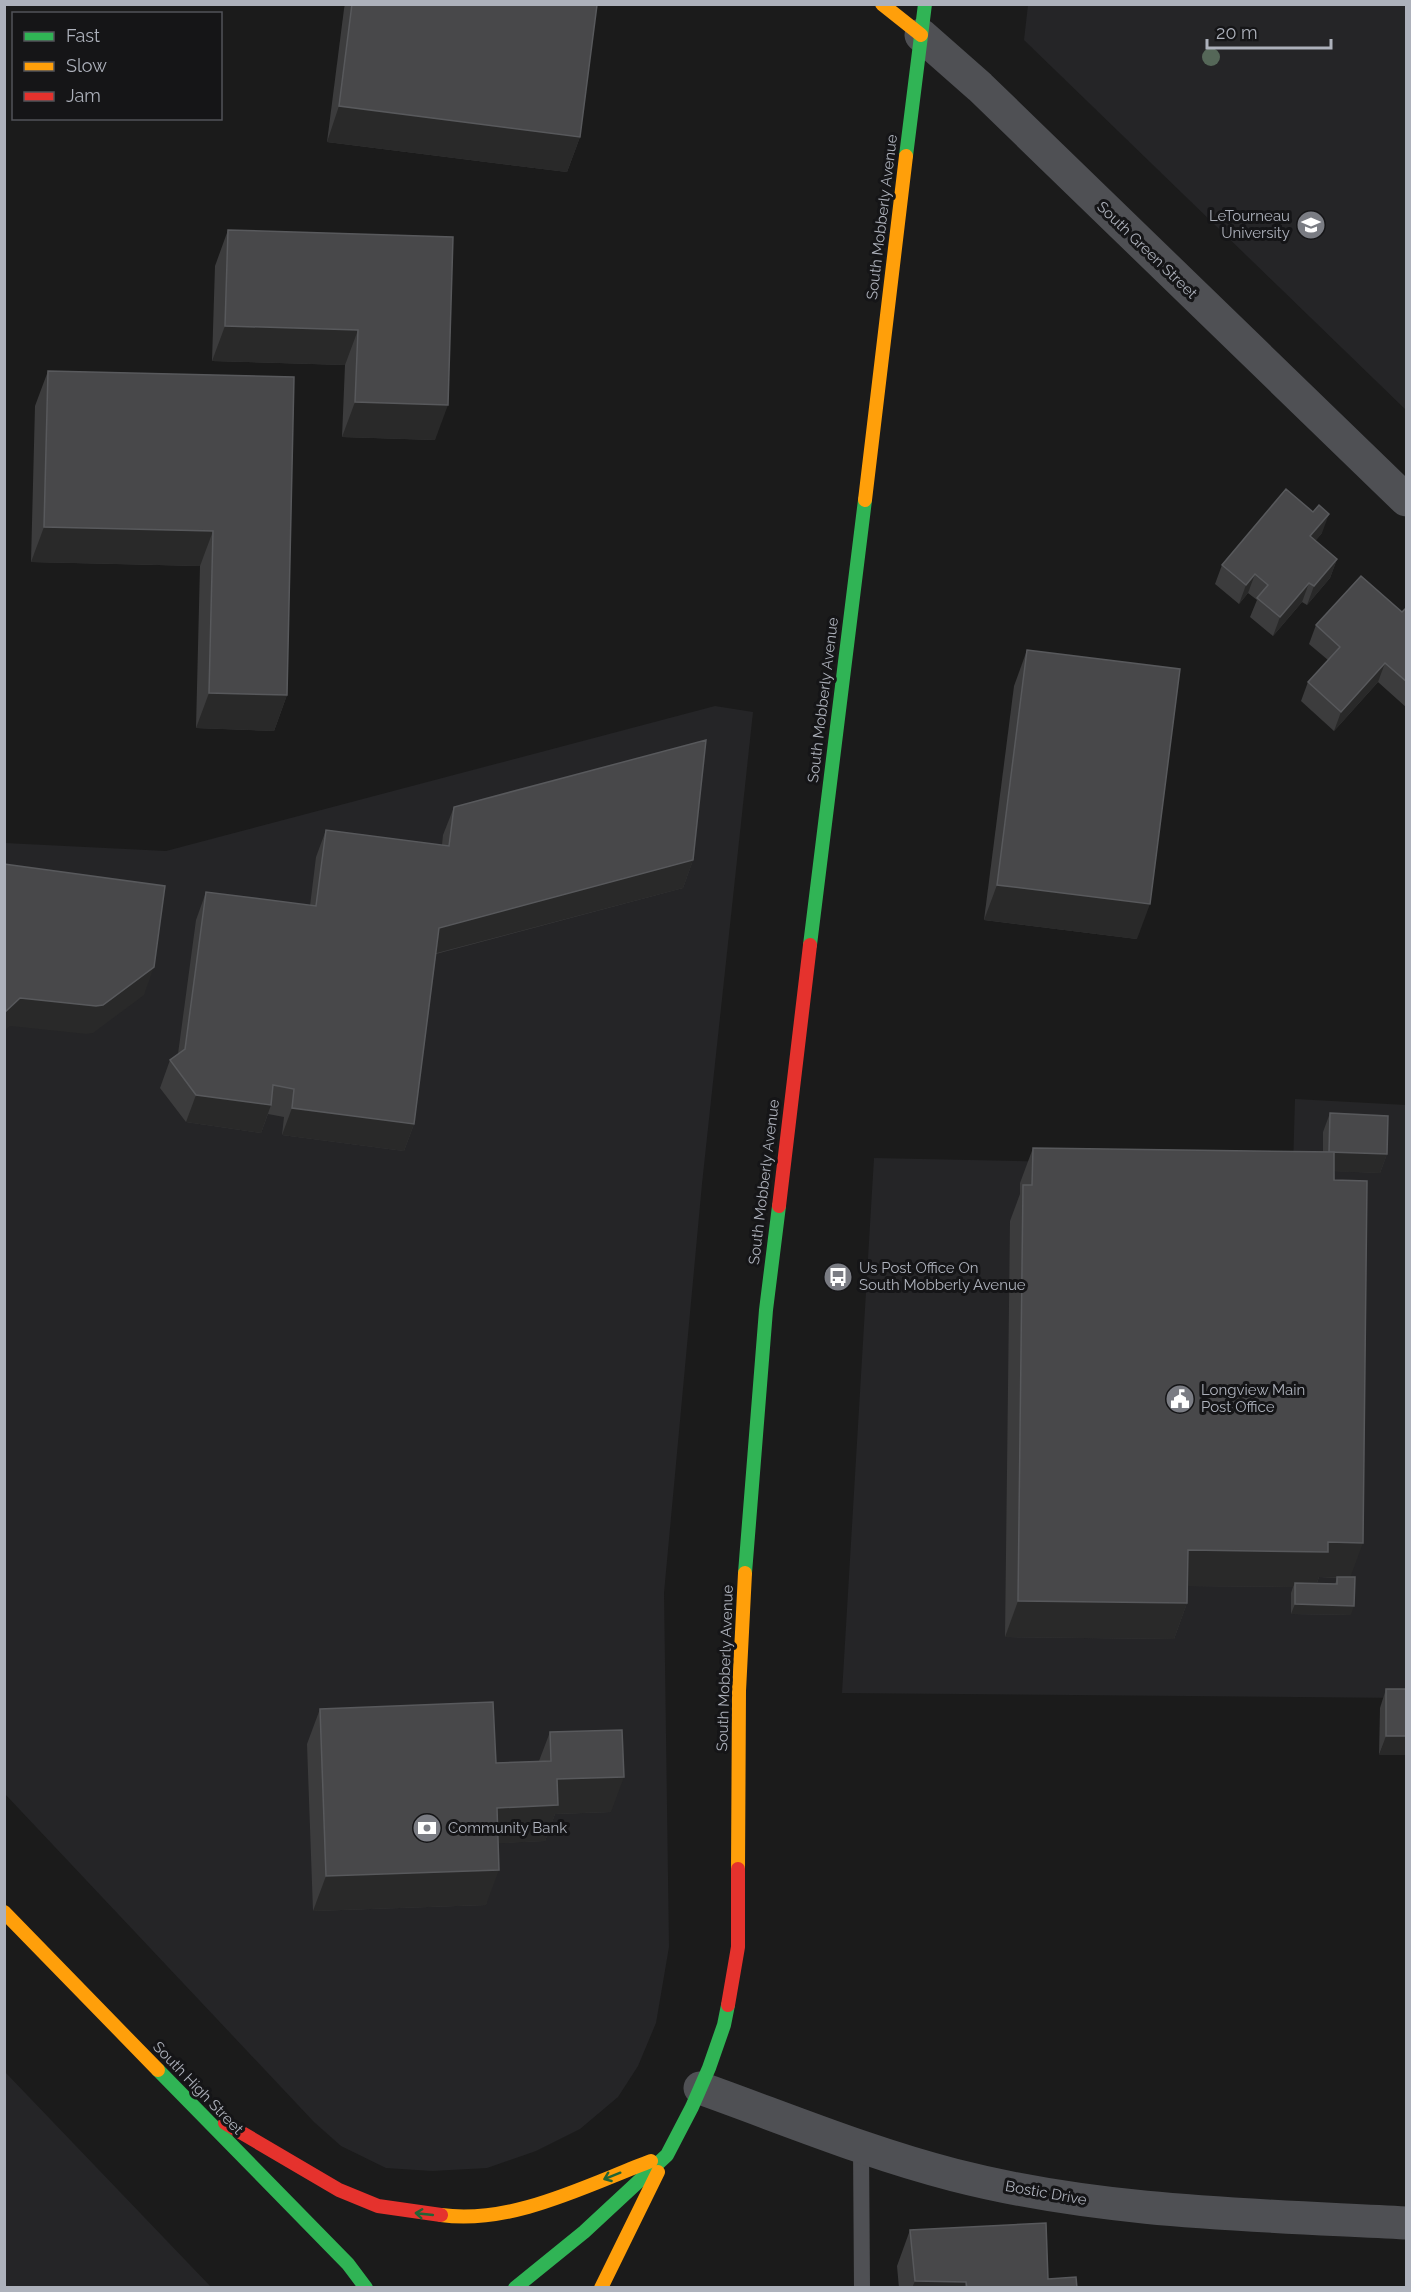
<svg xmlns="http://www.w3.org/2000/svg" width="1411" height="2292" font-family="Raleway,sans-serif">
<style>
.built{fill:#252527}
.lines{fill:none;stroke-linecap:round;stroke-linejoin:round}
.lane{stroke:#4f5054;stroke-width:16}
.street{stroke:#4f5054;stroke-width:33}
.fast{stroke:#30b455;stroke-width:14}
.slow{stroke:#ff9f0a;stroke-width:14}
.jam{stroke:#e5322d;stroke-width:14}
.tree{fill:#556758}
.wall{fill:#3c3c3d;fill-rule:evenodd}
.shaded-wall{fill:#292929}
.building{fill:#48484a;stroke:#58595c;stroke-width:1.5}
.oneway{stroke:#226436}
.labels{text-anchor:middle;dominant-baseline:central;stroke-width:6;stroke-linejoin:round;paint-order:stroke}
.poi-label{font-size:15px;fill:#adb1bb;stroke:#151517;text-anchor:start}
.street-label{font-size:15px;fill:#adb1bb;stroke:#151517}
</style>
<rect width="100%" height="100%" fill="#1b1b1b"/>
<!-- built -->
<g class="built">
<path d="M1028,5H1406V410L1024,40Z"/>
<path d="M715,706L753,712L702,1184L664,1593L669,1947L656,2023L638,2066L618,2097L580,2129L536,2151L487,2168L432,2171L386,2168L341,2146L314,2122L5,1794V843L166,851Z"/>
<path d="M1295,1099L1406,1105V1698L842,1693L874,1158L1293,1167Z"/>
<path d="M5,2072L211,2287H5Z"/>
</g>
<g class="lines">
<!-- lane -->
<path class="lane" d="M861,2146L862,2288"/>
<!-- street -->
<g class="street">
<path d="M921,35L980,87L1406,500"/>
<path d="M700,2088C784,2118 868,2153 954,2175C1102,2213 1256,2215 1406,2223"/>
</g>
<!-- fast -->
<g class="fast">
<path d="M906,156L925,4"/>
<path d="M810,945L865,500"/>
<path d="M745,1573L766,1310L779,1206"/>
<path d="M158,2070L348,2264L366,2288"/>
<path d="M515,2288L584,2232L667,2155L692,2107L709,2068L724,2025L728,2005"/>
</g>
<!-- slow -->
<g class="slow">
<path d="M882,4L921,35"/>
<path d="M865,500L906,156"/>
<path d="M738,1869L739,1691L745,1573"/>
<path d="M4,1912L158,2070"/>
<path d="M441,2215C512,2225 587,2185 651,2161"/>
<path d="M601,2288L658,2172"/>
</g>
<!-- jam -->
<g class="jam">
<path d="M779,1206L810,945"/>
<path d="M728,2005L738,1947V1869"/>
<path d="M225,2123L339,2190L378,2206L441,2215"/>
</g>
</g>
<!-- trees -->
<circle class="tree" cx="1211" cy="57" r="9"/>
<!-- wall -->
<g class="wall">
<path d="M345,4H594L580,137L567,172L327,142L344,9Z"/>
<path d="M228,230L453,237L435,440L342,437L345,365L212,361L215,266Z"/>
<path d="M48,371L294,377L287,695L274,731L196,728L200,566L31,562L35,406Z"/>
<path d="M1322,533L1315,541L1337,559L1330,578L1307,605L1302,602L1273,636L1250,617L1257,600L1248,593L1239,604L1215,584L1222,565Z"/>
<path d="M1407,607V708L1378,682L1334,731L1301,701L1308,682L1328,660L1309,644L1316,625L1402,612Z"/>
<path d="M1027,650L1137,939L984,920L1014,686Z"/>
<path d="M454,807L693,860L683,888L436,954L414,1124L404,1151L282,1135L284,1117L268,1114L261,1133L186,1122L160,1088L170,1060L178,1054L196,920L206,892L310,906L316,857L326,830L442,845L443,835Z"/>
<path d="M1330,1113L1387,1154L1380,1173L1334,1171L1351,1615L1291,1614V1593L1293,1587L1187,1586V1603L1174,1639L1005,1637L1010,1221L1020,1194V1183L1033,1148L1323,1152V1132ZM1319,1577L1337,1578L1335,1584L1317,1583Z"/>
<path d="M1386,1689H1407L1379,1755L1380,1708Z"/>
<path d="M320,1709L496,1763L539,1761L550,1732L611,1812L555,1814L545,1841L498,1843L486,1905L313,1911L307,1744Z"/>
<path d="M910,2230L1048,2279L1077,2288H899L897,2266Z"/>
</g>
<!-- shaded-wall -->
<g class="shaded-wall">
<path d="M339,106L580,137L567,172L327,142Z"/>
<path d="M225,326L358,330L345,365L212,361Z"/>
<path d="M355,402L448,405L435,440L342,437Z"/>
<path d="M1329,514L1322,533L1303,555L1310,536Z"/>
<path d="M44,527L213,531L200,566L31,562Z"/>
<path d="M1337,559L1330,578L1307,605L1314,586Z"/>
<path d="M1255,574L1248,593L1239,604L1246,585Z"/>
<path d="M1309,583L1302,602L1273,636L1280,617Z"/>
<path d="M1385,663L1378,682L1334,731L1341,712Z"/>
<path d="M209,693L287,695L274,731L196,728Z"/>
<path d="M693,860L683,888L429,955L439,928Z"/>
<path d="M997,885L1150,904L1137,939L984,920Z"/>
<path d="M154,967L144,995L93,1033L86,1034L10,1026L4,1031V1013L20,998Z"/>
<path d="M196,1095L271,1105L261,1133L186,1122Z"/>
<path d="M292,1108L414,1124L404,1151L282,1135Z"/>
<path d="M1329,1152L1387,1154L1380,1173L1322,1171Z"/>
<path d="M1328,1542L1363,1543L1350,1578L1319,1577L1315,1588L1295,1583L1293,1587L1175,1586L1188,1550Z"/>
<path d="M1018,1601L1187,1603L1174,1639L1005,1637Z"/>
<path d="M1295,1604L1354,1606L1351,1615L1291,1614Z"/>
<path d="M1386,1736H1407V1755H1379Z"/>
<path d="M624,1777L611,1812L555,1814L545,1841L484,1844L497,1808L557,1779Z"/>
<path d="M499,1870L486,1905L313,1911L326,1876Z"/>
<path d="M915,2281L966,2282L964,2288H912Z"/>
</g>
<!-- building -->
<g class="building">
<path d="M352,4L597,5L580,137L339,106Z"/>
<path d="M228,230L453,237L448,405L355,402L358,330L225,326Z"/>
<path d="M48,371L294,377L287,695L209,693L213,531L44,527Z"/>
<path d="M1286,489L1313,512L1319,505L1329,514L1310,536L1337,559L1314,586L1309,583L1280,617L1257,598L1268,585L1255,574L1246,585L1222,565Z"/>
<path d="M1361,576L1402,612L1407,607V682L1385,663L1341,712L1308,682L1340,647L1316,625Z"/>
<path d="M1027,650L1180,669L1150,904L997,885Z"/>
<path d="M706,740L693,860L439,928L414,1124L292,1108L294,1089L273,1085L271,1105L196,1095L170,1060L185,1049L206,892L316,906L326,830L449,846L454,807Z"/>
<path d="M4,864L165,886L154,967L103,1005L96,1006L20,998L4,1013Z"/>
<path d="M1330,1113L1388,1116L1387,1154L1329,1152Z"/>
<path d="M1033,1148L1334,1152V1180L1367,1181L1363,1543L1328,1542V1552L1188,1550L1187,1603L1018,1601L1023,1185H1032Z"/>
<path d="M1337,1577H1355L1354,1606L1295,1604V1583L1337,1584Z"/>
<rect x="1386" y="1689" width="21" height="47"/>
<path d="M493,1702L496,1763L551,1761L550,1732L622,1730L624,1777L557,1779L558,1805L497,1808L499,1870L326,1876L320,1709Z"/>
<path d="M1046,2223L1048,2279L1076,2277L1077,2288H967L966,2282L915,2281L910,2230Z"/>
</g>
<!-- one-way arrows -->
<defs><path id="oneway-shaft" d="M-6 0H5M1.5-3L5.5 0L1.5 3" fill="none" stroke-width="1.6" stroke-linecap="round" stroke-linejoin="round" transform="scale(1.5)"/></defs>
<g class="oneway">
<use href="#oneway-shaft" transform="translate(612 2176) rotate(158)"/>
<use href="#oneway-shaft" transform="translate(424 2214) rotate(-174)"/>
</g>
<!-- icons -->
<defs>
<g id="university-disc" transform="scale(1.5)"><circle r="9.5" fill="#7a7c83" stroke="#151517"/><path d="M0-5L7-2L0 1L-7-2ZM-4 1L0 2.5L4 1V4Q0 6-4 4Z" fill="#fff"/></g>
<g id="bus-disc" transform="scale(1.5)"><circle r="9.5" fill="#7a7c83" stroke="#151517"/><path d="M-5-6H5V4H4V6H2V4H-2V6H-4V4H-5ZM-3.5-4V0h7V-4ZM-3.5 1.2v1.5H-2V1.2ZM2 1.2v1.5H3.5V1.2Z" fill="#fff"/></g>
<g id="civic-disc" transform="scale(1.5)"><circle r="9.5" fill="#7a7c83" stroke="#151517"/><path d="M-.6-6.5H3V-4.5H.6V-3L4-1V1h2V6H-6V1h2V-1L-.6-3ZM-1.2 2.5V6h2.4V2.5Z" fill="#fff"/></g>
<g id="bank-disc" transform="scale(1.5)"><circle r="9.5" fill="#7a7c83" stroke="#151517"/><path d="M-6-4H6V4H-6ZM0-2.3a2.3 2.3 0 1 0 0 4.6a2.3 2.3 0 1 0 0-4.6Z" fill="#fff"/></g>
</defs>
<g fill-rule="evenodd">
<use href="#university-disc" x="1311" y="225"/>
<use href="#bus-disc" x="838" y="1277"/>
<use href="#civic-disc" x="1180" y="1399"/>
<use href="#bank-disc" x="427" y="1828"/>
</g>
<g class="labels">
<!-- poi labels -->
<g class="poi-label">
<text x="1290" y="216" text-anchor="end">LeTourneau<tspan x="1290" dy="17">University</tspan></text>
<text x="859" y="1268">Us Post Office On<tspan x="859" dy="17">South Mobberly Avenue</tspan></text>
<text x="1201" y="1390">Longview Main<tspan x="1201" dy="17">Post Office</tspan></text>
<text x="448" y="1828">Community Bank</text>
</g>
<!-- street labels -->
<g class="street-label">
<text transform="translate(882 217) rotate(-83)">South Mobberly Avenue</text>
<text transform="translate(1147 250) rotate(44)">South Green Street</text>
<text transform="translate(823 700) rotate(-83)">South Mobberly Avenue</text>
<text transform="translate(764 1182) rotate(-83)">South Mobberly Avenue</text>
<text transform="translate(725 1668) rotate(-88)">South Mobberly Avenue</text>
<text transform="translate(198 2088) rotate(46)">South High Street</text>
<text transform="translate(1046 2193) rotate(10)">Bostic Drive</text>
</g>
</g>
<!-- border -->
<rect width="1411" height="2292" fill="none" stroke="#adb1bb" stroke-width="12"/>
<!-- legend -->
<rect x="12" y="12" width="210" height="108" fill="#151517" stroke="#525359" stroke-width="1.5"/>
<rect x="24" y="32" width="30" height="9" fill="#30b455" stroke="#525359" stroke-width="1.5"/>
<text x="66" y="42" font-size="18" fill="#adb1bb">Fast</text>
<rect x="24" y="62" width="30" height="9" fill="#ff9f0a" stroke="#525359" stroke-width="1.5"/>
<text x="66" y="72" font-size="18" fill="#adb1bb">Slow</text>
<rect x="24" y="92" width="30" height="9" fill="#e5322d" stroke="#525359" stroke-width="1.5"/>
<text x="66" y="102" font-size="18" fill="#adb1bb">Jam</text>
<!-- scale -->
<path d="M1207 39v9h124v-9" fill="none" stroke="#adb1bb" stroke-width="3"/>
<text x="1216" y="39" font-size="18" fill="#adb1bb" stroke="#151517" stroke-width="4.5" paint-order="stroke">20 m</text>
</svg>
